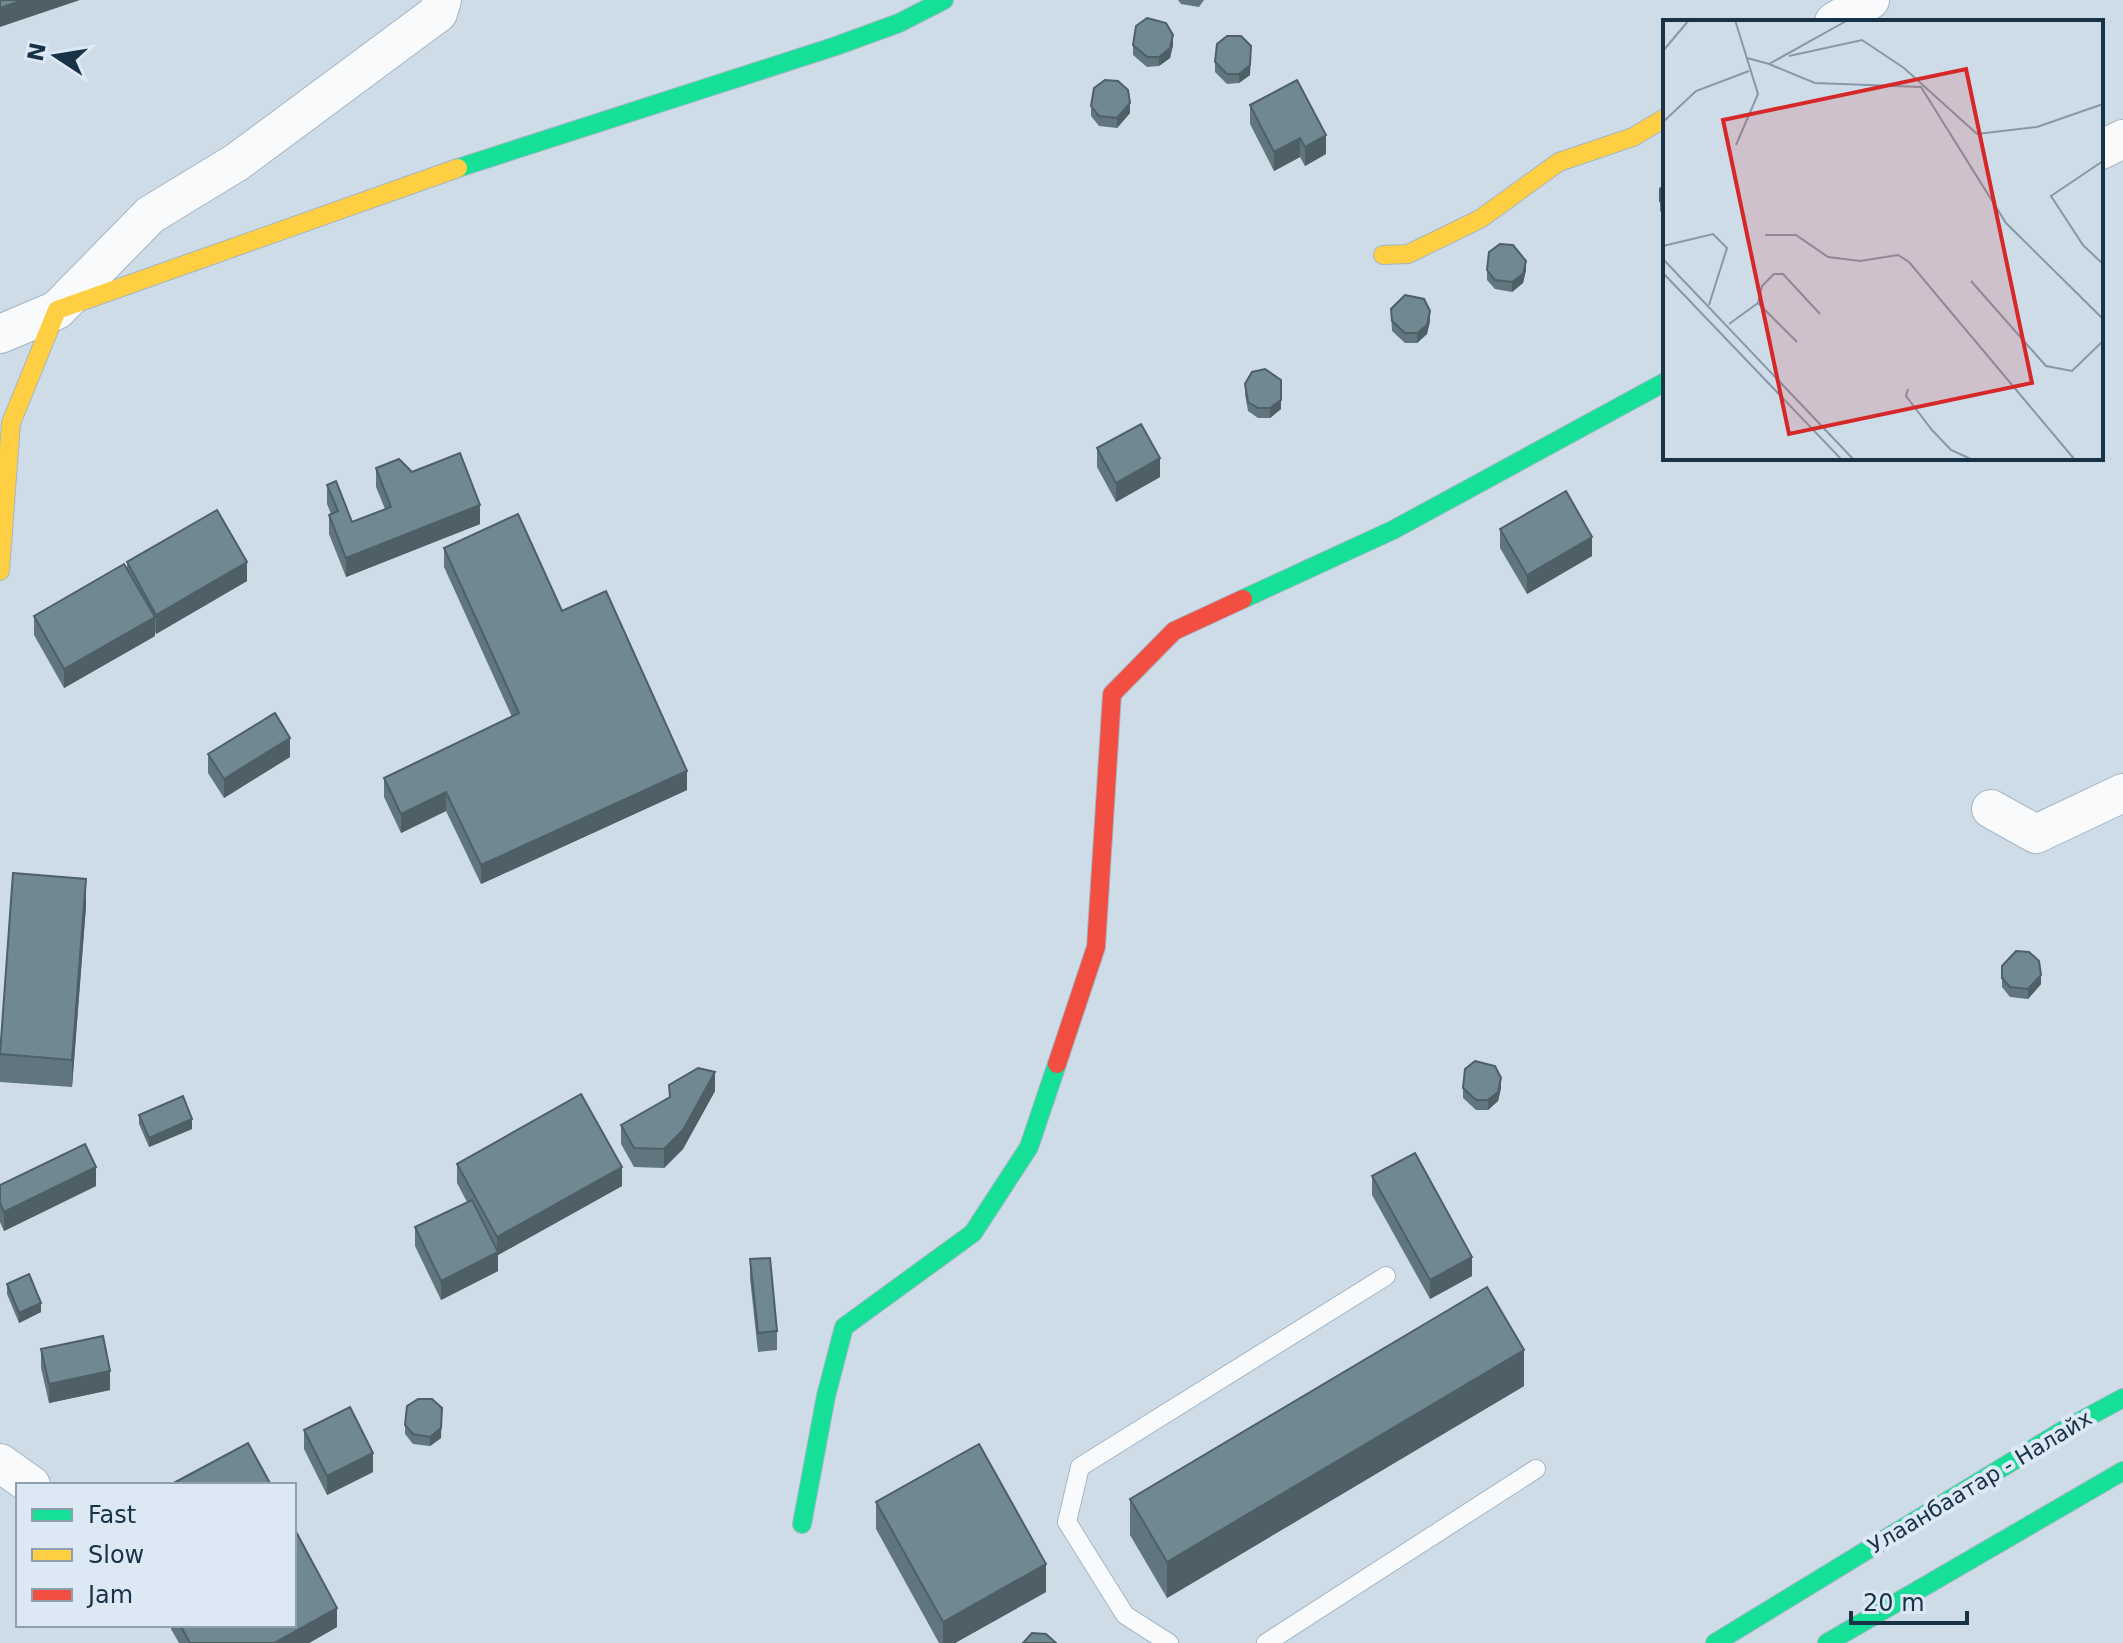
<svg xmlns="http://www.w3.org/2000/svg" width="2123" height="1643" font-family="'DejaVu Sans',sans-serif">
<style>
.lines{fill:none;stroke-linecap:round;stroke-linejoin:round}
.lane-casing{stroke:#a4b6c5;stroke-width:20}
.street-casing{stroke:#a4b6c5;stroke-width:40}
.fast-casing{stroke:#a4b6c5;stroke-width:20}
.slow-casing{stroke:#a4b6c5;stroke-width:20}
.jam-casing{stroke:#a4b6c5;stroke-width:20}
.lane{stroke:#f8fafc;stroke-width:18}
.street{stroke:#f8fafc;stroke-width:38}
.fast{stroke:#16e098;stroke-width:18}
.slow{stroke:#ffcf43;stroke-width:18}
.jam{stroke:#f24e42;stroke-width:18}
.wall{fill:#60757e}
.shaded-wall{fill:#4e5f66}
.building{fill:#708892;stroke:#4e5f66;stroke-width:2}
.labels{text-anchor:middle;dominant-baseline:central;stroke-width:8;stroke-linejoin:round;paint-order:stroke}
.street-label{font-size:22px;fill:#183248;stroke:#dce8f3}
.inset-road{fill:none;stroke:#8598a8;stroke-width:2}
.view{fill:#d62828;fill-opacity:0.15;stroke:#d62828;stroke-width:4}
.inset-edge{fill:none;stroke:#183248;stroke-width:4}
</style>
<rect width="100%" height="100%" fill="#cedce8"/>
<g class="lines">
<!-- lane casing -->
<g class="lane-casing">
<g id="lane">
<path d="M1169,1643L1125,1615L1067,1522L1080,1467L1386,1276"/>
<path d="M1266,1643L1536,1469"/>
</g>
</g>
<!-- street casing -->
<g class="street-casing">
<g id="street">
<path d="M1834,22L1870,0"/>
<path d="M2101,150L2123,139"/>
<path d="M0,334L57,310L150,215L237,162L438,13L442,0"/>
<path d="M1991,809L2036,834L2123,793"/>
<path d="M0,1463L31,1485"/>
</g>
</g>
<!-- fast casing -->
<g class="fast-casing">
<g id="fast">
<path d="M458,168L836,46L899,23L944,0"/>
<path d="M1243,599L1393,530L1665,382"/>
<path d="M802,1524L826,1396L844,1327L973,1233L1029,1147L1057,1064"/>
<path d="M1715,1643L2062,1431L2123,1398"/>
<path d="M1827,1643L2123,1471"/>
</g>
</g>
<!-- slow casing -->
<g class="slow-casing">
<g id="slow">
<path d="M1383,255L1408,254L1480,219L1559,162L1633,137L1665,118"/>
<path d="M0,571L11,423L57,310L458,168"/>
</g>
</g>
<!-- jam casing -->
<g class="jam-casing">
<path id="jam" d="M1057,1064L1096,947L1112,694L1174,631L1243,599"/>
</g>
<!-- lane -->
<use href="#lane" class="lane"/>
<!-- street -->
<use href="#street" class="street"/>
<!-- fast -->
<use href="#fast" class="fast"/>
<!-- slow -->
<use href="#slow" class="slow"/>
<!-- jam -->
<use href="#jam" class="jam"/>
</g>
<!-- wall -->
<g class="wall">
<path d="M1178,0H1204L1199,7L1181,4Z"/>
<path d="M1133,45H1173L1170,58L1159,66L1147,67L1133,55Z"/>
<path d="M1215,62L1250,75L1239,83L1227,84L1215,72Z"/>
<path d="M1250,105L1326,154L1305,166L1300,157L1274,171L1250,124Z"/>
<path d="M1091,106L1130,113L1117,128L1099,126L1091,116Z"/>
<path d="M1665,184V215L1660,211V189Z"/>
<path d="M1487,270H1526L1523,283L1512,292L1495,289L1487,280Z"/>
<path d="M1391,309L1430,321L1427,334L1417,343H1405L1392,331Z"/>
<path d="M1281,380V409L1270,418H1258L1248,411L1245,394V384Z"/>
<path d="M1097,448L1160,477L1116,502L1097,467Z"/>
<path d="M376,468L412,472L480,524L346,577L329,534V515L331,514L327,504V485L352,522L385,509L376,487Z"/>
<path d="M1500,529L1592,556L1527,594L1500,548Z"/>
<path d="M444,548L562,611L687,790L481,884L446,811L401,833L384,797V778L512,717L444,567Z"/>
<path d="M127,562L247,581L156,634L155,631V636L64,688L34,635V616L127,569Z"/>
<path d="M208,754L290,757L224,798L208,773Z"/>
<path d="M86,906L72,1087L0,1082V1041Z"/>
<path d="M2002,966L2041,984L2028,999L2010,997L2002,987Z"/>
<path d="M669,1085L715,1091L683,1149L664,1168L634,1167L621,1144V1125L669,1098Z"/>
<path d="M1463,1088H1501L1498,1101L1488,1110H1476L1463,1098Z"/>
<path d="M139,1115L192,1129L149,1147L139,1124Z"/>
<path d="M457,1164L622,1186L498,1255V1271L441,1300L415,1246V1227L467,1202L457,1183Z"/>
<path d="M1372,1176L1472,1276L1430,1299L1372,1195Z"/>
<path d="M0,1185L96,1186L4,1231L0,1222Z"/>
<path d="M750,1259L777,1331V1350L758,1352L750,1278Z"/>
<path d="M7,1284L41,1312L19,1323L7,1294Z"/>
<path d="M41,1349L110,1390L49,1403L41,1368Z"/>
<path d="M1524,1386L1167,1598L1130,1535V1499Z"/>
<path d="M405,1425L441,1438L430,1446L413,1444L405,1434Z"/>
<path d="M304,1430L373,1472L327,1495L304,1449Z"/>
<path d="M876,1502L1046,1592L955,1643H939L876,1529Z"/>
<path d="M171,1625H294L337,1627L309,1643H179L171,1629Z"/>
</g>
<!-- shaded-wall -->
<g class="shaded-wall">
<path d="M23,0H80L0,27V8Z"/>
<path d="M1173,35V45L1170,58L1159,66V57Z"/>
<path d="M1251,55L1250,75L1239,83V74Z"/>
<path d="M1130,103V113L1117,128V118Z"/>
<path d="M1326,135V154L1305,166V147Z"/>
<path d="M1300,138V157L1274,171V152Z"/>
<path d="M1526,261V270L1523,283L1512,292V282Z"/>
<path d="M1430,311V321L1427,334L1417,343V333Z"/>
<path d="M1281,400V409L1270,418V408Z"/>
<path d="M1160,458V477L1116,502V483Z"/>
<path d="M480,505V524L346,577V558Z"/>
<path d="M1592,537V556L1527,594V575Z"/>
<path d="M247,562V581L156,634V615Z"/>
<path d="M155,617V636L64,688V669Z"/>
<path d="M290,738V757L224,798V779Z"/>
<path d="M687,771V790L481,884V865Z"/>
<path d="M446,792V811L401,833V814Z"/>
<path d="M86,879V906L72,1087V1060Z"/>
<path d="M2041,975V984L2028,999V989Z"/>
<path d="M715,1072V1091L683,1149L664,1168V1149Z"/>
<path d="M1501,1078V1088L1498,1101L1488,1110V1100Z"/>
<path d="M192,1119V1129L149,1147V1138Z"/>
<path d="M96,1167V1186L4,1231V1212Z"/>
<path d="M622,1167V1186L498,1255V1271L441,1300V1281L497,1253V1237Z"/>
<path d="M1472,1257V1276L1430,1299V1280Z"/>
<path d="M41,1303V1312L19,1323V1313Z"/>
<path d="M1524,1350V1386L1167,1598V1562Z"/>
<path d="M110,1371V1390L49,1403V1384Z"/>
<path d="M442,1408L441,1438L430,1446V1437Z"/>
<path d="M373,1453V1472L327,1495V1476Z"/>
<path d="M1046,1564V1592L955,1643H943V1622Z"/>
<path d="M337,1608V1627L309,1643H274Z"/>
</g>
<!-- building -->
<g class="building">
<path d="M0,0H23L0,8Z"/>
<path d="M1147,18L1166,23L1173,35L1170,48L1159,57H1147L1133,45L1136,26Z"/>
<path d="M1227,36H1241L1251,46L1250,65L1239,74H1227L1215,62L1217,44Z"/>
<path d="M1105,80L1118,81L1128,90L1130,103L1117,118L1099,116L1091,106L1094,88Z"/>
<path d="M1297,80L1326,135L1305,147L1300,138L1274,152L1250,105Z"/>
<path d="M1665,184V206L1660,201V189Z"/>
<path d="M1500,244L1513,245L1526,261L1523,274L1512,282L1495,280L1487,270L1489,252Z"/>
<path d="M1405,295L1424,299L1430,311L1427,325L1417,333H1405L1392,321L1391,309Z"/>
<path d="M1265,369L1281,380V400L1270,408H1258L1248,402L1245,384L1252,372Z"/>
<path d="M1141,424L1160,458L1116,483L1097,448Z"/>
<path d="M460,453L480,505L346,558L329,515L338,511L327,485L336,481L352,522L391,507L376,468L399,459L412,472Z"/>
<path d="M1566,491L1592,537L1527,575L1500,529Z"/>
<path d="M217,510L247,562L156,615L127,562Z"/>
<path d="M518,514L562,611L606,591L687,771L481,865L446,792L401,814L384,778L519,713L444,548Z"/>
<path d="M124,564L155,617L64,669L34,616Z"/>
<path d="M275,713L290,738L224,779L208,754Z"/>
<path d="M13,873L86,879L72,1060L0,1054Z"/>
<path d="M2016,951L2029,952L2039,961L2041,975L2028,989L2010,987L2002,978V966Z"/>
<path d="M1475,1061L1495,1066L1501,1078L1498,1092L1488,1100H1476L1463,1088L1465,1069Z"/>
<path d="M698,1068L715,1072L683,1130L664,1149L634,1148L621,1125L670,1097L669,1085Z"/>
<path d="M581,1094L622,1167L497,1237L457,1164Z"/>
<path d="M183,1096L192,1119L149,1138L139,1115Z"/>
<path d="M85,1144L96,1167L4,1212L0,1203V1185Z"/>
<path d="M1415,1153L1472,1257L1430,1280L1372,1176Z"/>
<path d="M472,1200L498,1252L441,1281L415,1227Z"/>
<path d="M770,1258L777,1331L758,1333L750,1259Z"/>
<path d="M29,1274L41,1303L19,1313L7,1284Z"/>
<path d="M1487,1287L1524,1350L1167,1562L1130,1499Z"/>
<path d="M103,1336L110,1371L49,1384L41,1349Z"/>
<path d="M418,1399H432L442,1408L441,1428L430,1437L413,1434L405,1425L407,1406Z"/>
<path d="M350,1407L373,1453L327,1476L304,1430Z"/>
<path d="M248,1443L271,1485H170Z"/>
<path d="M979,1444L1046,1564L943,1622L876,1502Z"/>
<path d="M294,1528L337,1608L274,1643H190L180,1625H294Z"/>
<path d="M1032,1633L1046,1634L1056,1643H1023Z"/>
</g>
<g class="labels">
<!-- street labels -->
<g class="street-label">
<text transform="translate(1980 1482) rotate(-31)">Улаанбаатар - Налайх</text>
</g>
</g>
<!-- overview -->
<g transform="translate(1663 20)">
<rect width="440" height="440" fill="#cedce8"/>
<path class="inset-road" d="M72,0L95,74L73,125M0,31L26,0M126,36L199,20L241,48L314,114L374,107L440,84M84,38L106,44L185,0M106,44L152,63L258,67L343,203L440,299M0,102L33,71L86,51M440,141L388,176L420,225L440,244M102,215H133L165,237L197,241L235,235L246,242L412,440M0,226L50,214L64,228L46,285M0,239L191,440M0,253L179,440M308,261L383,346L409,351L440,321M95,283L134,322M66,304L95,283L99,266L111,254H120L157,294M245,369L243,376L269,410L288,430L310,440"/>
<path class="view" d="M303,49L369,363L126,414L60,100Z"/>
<rect width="440" height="440" class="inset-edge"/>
</g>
<!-- legend -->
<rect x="16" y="1483" width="280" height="144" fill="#dce8f3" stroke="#8e9faf" stroke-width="2"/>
<rect x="32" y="1509" width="40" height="12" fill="#16e098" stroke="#8e9faf" stroke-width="2"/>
<text x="88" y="1523" font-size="24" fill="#183248">Fast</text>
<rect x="32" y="1549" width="40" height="12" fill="#ffcf43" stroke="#8e9faf" stroke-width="2"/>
<text x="88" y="1563" font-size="24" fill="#183248">Slow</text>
<rect x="32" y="1589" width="40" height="12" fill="#f24e42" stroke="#8e9faf" stroke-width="2"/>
<text x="88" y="1603" font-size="24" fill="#183248">Jam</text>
<!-- north arrow -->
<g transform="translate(56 56) rotate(282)" stroke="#dce8f3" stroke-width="6" paint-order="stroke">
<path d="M0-6L14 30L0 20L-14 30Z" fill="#183248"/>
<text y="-12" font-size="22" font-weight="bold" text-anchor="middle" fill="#183248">N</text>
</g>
<!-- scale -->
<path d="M1851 1611v12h116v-12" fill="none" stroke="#183248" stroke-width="4"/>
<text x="1863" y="1611" font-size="24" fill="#183248" stroke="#dce8f3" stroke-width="6" paint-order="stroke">20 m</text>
</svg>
